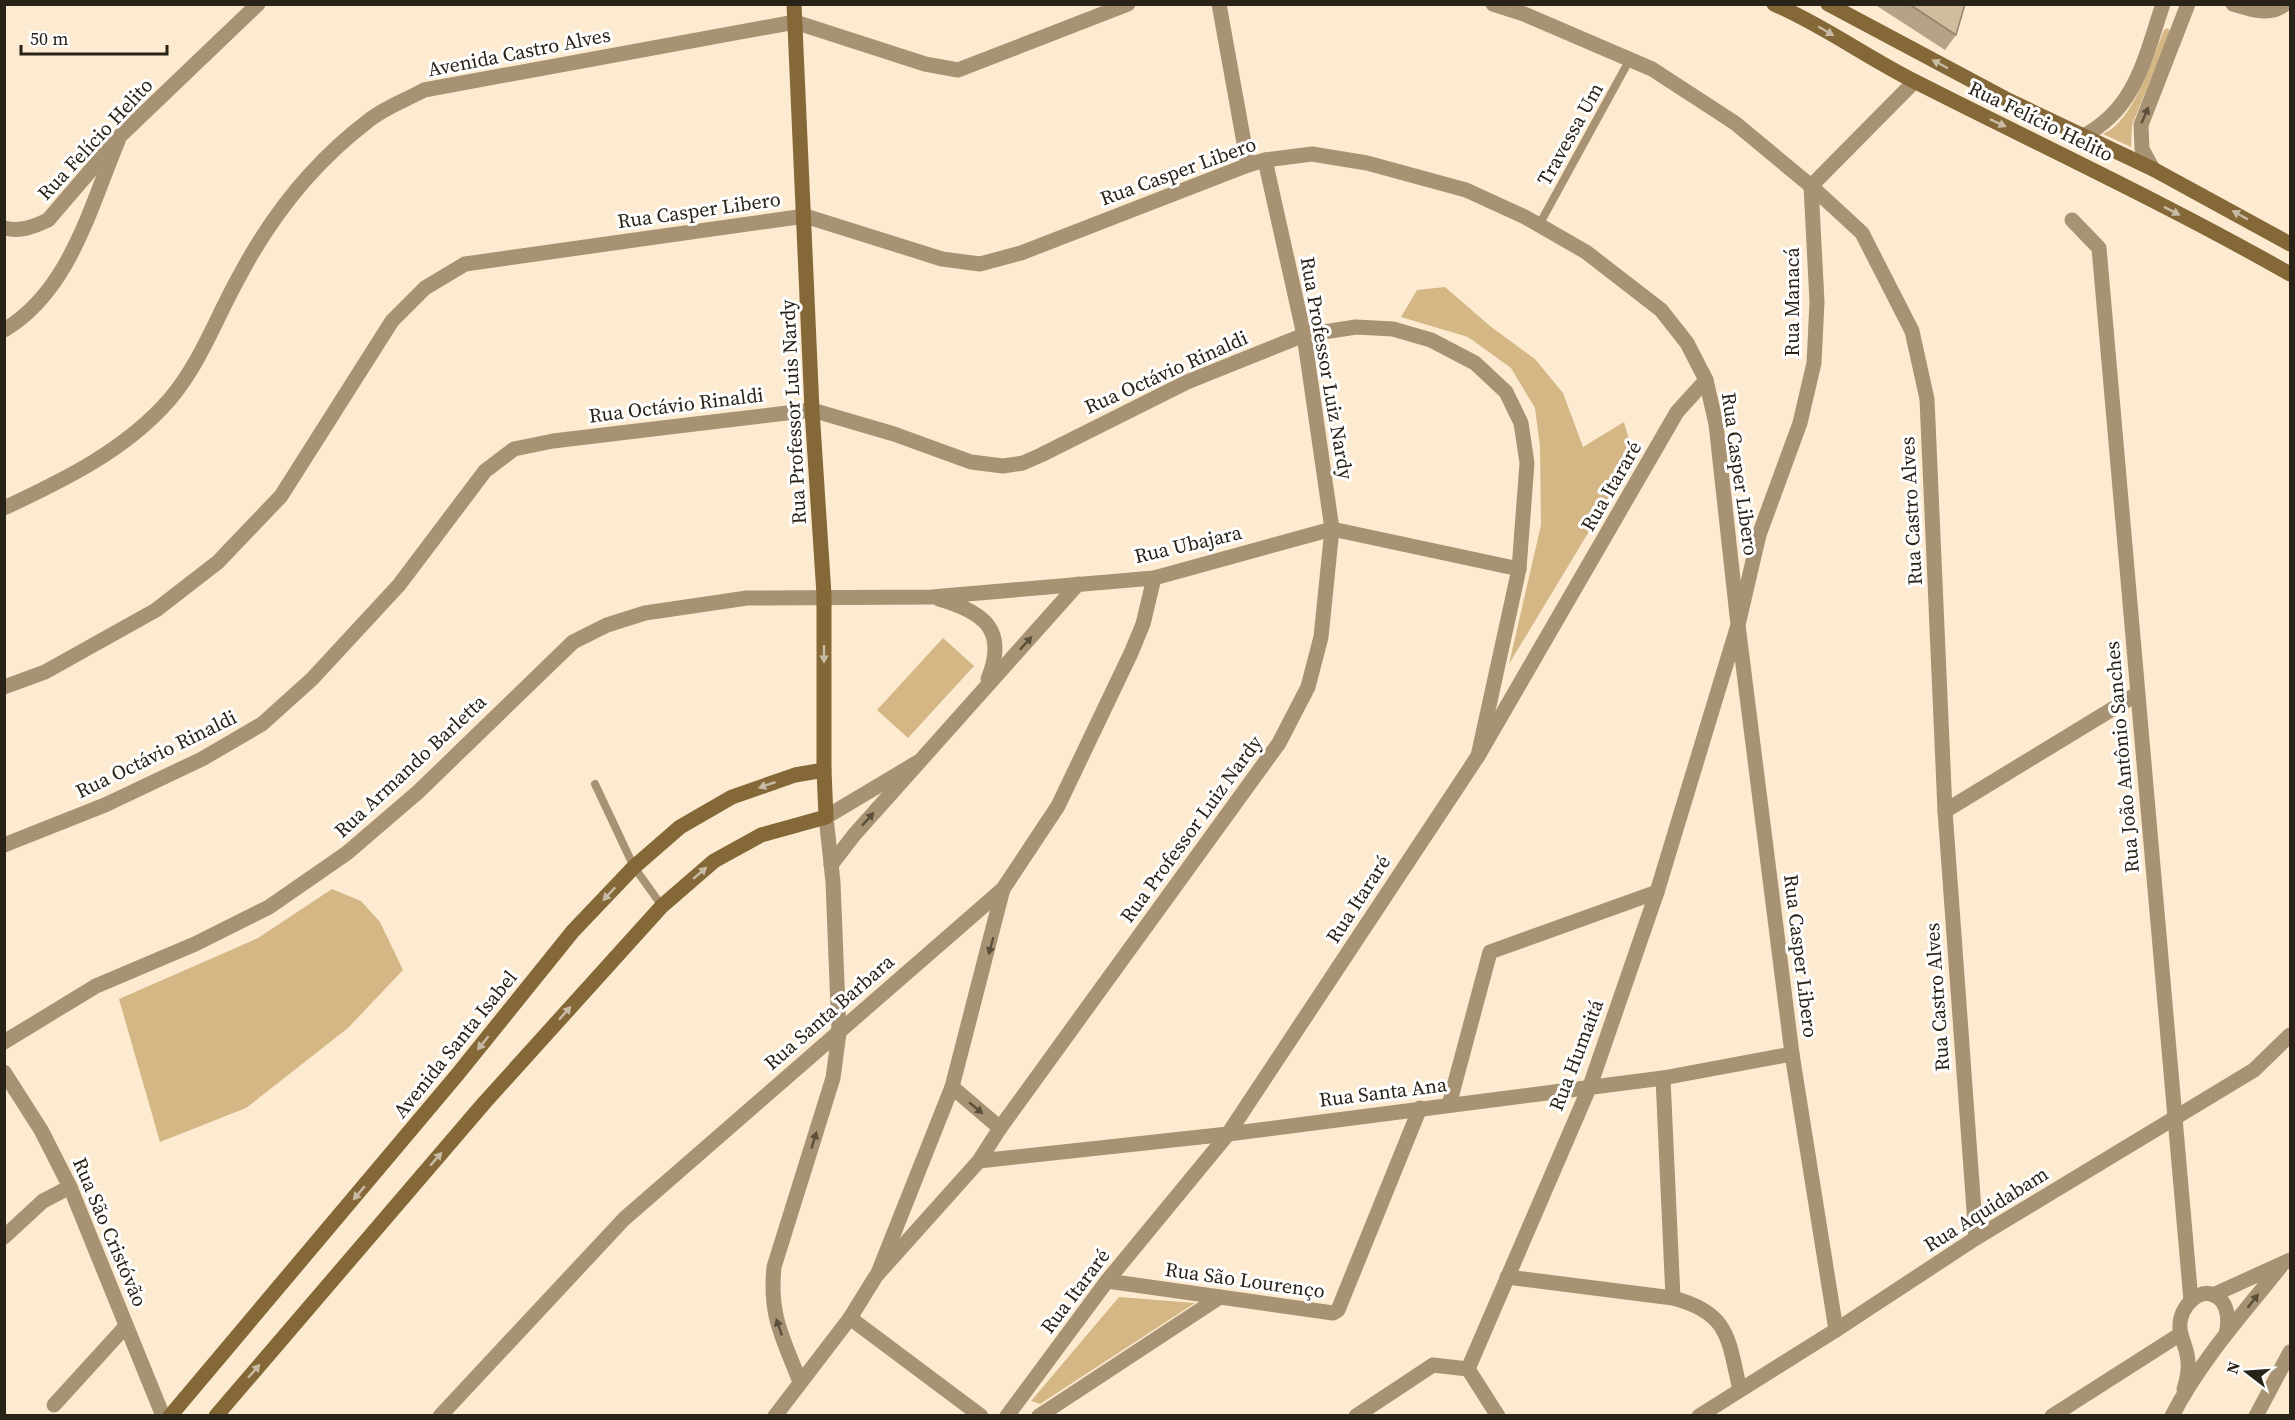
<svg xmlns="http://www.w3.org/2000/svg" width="2295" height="1420" font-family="'Source Serif 4',serif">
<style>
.green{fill:#d5b786}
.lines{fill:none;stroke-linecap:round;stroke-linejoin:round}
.service{stroke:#a79374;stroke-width:8}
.minor{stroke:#a79374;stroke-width:15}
.tertiary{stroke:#a79374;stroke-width:15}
.secondary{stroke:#856837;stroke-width:15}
.wall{fill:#b4a387}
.building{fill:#d1bd9d;stroke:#92846e;stroke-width:1.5}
.oneway{fill:#c8bba5}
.oneway2{fill:#5b4f3c}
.labels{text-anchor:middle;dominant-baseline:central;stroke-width:6;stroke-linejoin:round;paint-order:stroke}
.street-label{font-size:20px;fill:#292216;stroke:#fff}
</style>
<rect width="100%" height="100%" fill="#fcebd1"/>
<!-- green -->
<g class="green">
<path d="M2168,28L2170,32L2132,125L2131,147L2103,134C2134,121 2152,59 2164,30Z"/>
<path d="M1445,287L1490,326L1535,359L1563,393L1583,447L1624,422L1634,457L1509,664L1541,525L1540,447L1535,408L1511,368L1468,337L1401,317L1417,290Z"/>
<path d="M943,638L974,666L908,738L877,710Z"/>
<path d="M332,889L361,901L380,922L403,970L348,1028L246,1108L160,1142L119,999L258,938Z"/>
<path d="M1119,1297L1195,1303L1040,1404L1031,1401Z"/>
</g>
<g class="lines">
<!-- service -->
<g class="service">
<path d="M1539,225L1630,59"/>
<path d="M595,784L634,867L662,906"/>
</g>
<!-- minor -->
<g class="minor">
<path d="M1219,4L1248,165"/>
<path d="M1493,4L1524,14L1652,69L1735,123L1811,186L1862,233L1912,331L1927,399L1945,811L1976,1238"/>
<path d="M2233,4C2249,9 2271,17 2285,4"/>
<path d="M2083,136C2136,109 2145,57 2163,4"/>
<path d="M1265,160L1304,335L1332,529"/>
<path d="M2153,169L2142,149L2141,125L2188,4"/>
<path d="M2072,220L2099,248L2191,1301"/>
<path d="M4,330C70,291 90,207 118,141"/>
<path d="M4,508C64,480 126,450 170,399C201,362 216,318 239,277C271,216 313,163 368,121C384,108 406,100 424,90L795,22L925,64L958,70L1128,4"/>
<path d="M939,599C984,612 1008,630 988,679"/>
<path d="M4,687L45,672L156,610L218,562L281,496L392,321L425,288L465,264L805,216L942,259L980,264L1021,253L1248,165L1265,160L1312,154L1367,163L1466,190L1525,217L1586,252L1661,310L1687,343L1706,380L1716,424L1738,625L1792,1054L1836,1330"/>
<path d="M1945,811L2137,694"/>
<path d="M4,845L105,805L202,759L262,724L312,679L399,585L485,471L514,449L553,441L812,410L894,434L971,462L1003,466L1023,463L1041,455L1187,382L1304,335L1356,327L1393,329L1431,340L1475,363L1506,392L1521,423L1527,463L1519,569L1478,756"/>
<path d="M831,865L854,835L1078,584"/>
<path d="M4,1042L96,986L195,944L269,907L347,853L418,792L573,642L607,625L645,613L747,598L932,597L1154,578L1332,529L1519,569"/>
<path d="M4,1072L41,1130L70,1187L163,1416"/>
<path d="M1663,1078L1673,1298"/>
<path d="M952,1087L1000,1128"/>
<path d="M1449,1105L1490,952L1657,892"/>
<path d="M979,1161L1228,1134L1663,1078L1792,1054"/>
<path d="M4,1237L43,1201L70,1187"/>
<path d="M878,1273L952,1087L1003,889"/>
<path d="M1507,1277L1673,1298C1730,1313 1728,1339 1740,1390"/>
<path d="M1107,1281L1333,1313L1338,1310L1420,1108"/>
<path d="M850,1318L981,1416"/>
<path d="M1468,1369L1590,1086L1657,892L1738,625L1759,535L1800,423L1814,363L1817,302L1811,186L1914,82"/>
<path d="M1468,1369L1498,1416"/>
<path d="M800,1382C783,1338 769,1316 774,1267L833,1078L839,1033L833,882L826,817L918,762"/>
<path d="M54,1405L126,1326"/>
<path d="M440,1416L624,1219L1003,889L1058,806L1131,653L1143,624L1154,578"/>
<path d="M1007,1416L1107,1281L1228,1134L1478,756L1677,412L1706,380"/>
<path d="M1039,1416L1220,1297"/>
<path d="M1356,1416L1433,1365L1468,1369"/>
<path d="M1699,1416L1836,1330L1976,1238L2254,1070L2290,1035"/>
<path d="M2052,1416L2179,1335"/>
<path d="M2256,1416L2290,1352"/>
</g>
<!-- tertiary -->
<g class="tertiary">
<path d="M4,228C21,232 33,227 48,220L120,136L258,4"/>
<path d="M2213,1295L2290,1260"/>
<path d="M2184,1389C2187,1380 2189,1371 2188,1361C2187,1343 2174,1332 2183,1312C2200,1278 2236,1294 2226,1334"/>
<path d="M775,1416L850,1318L876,1276L979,1161L1000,1128L1279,743L1308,687L1321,637L1332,529"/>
<path d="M2172,1416C2200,1361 2243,1314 2281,1266"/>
</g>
<!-- secondary -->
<g class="secondary">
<path d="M1774,4C1825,26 1869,59 1918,83C2042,146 2169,205 2290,274"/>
<path d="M1828,4L2010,101L2153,169L2290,244"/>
<path d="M170,1416L457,1075L573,931L634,867L680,827L732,797L795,775L824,770"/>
<path d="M216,1416L485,1102L662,906L714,861L761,835L826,817L824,770V595L812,410L794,4"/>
</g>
</g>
<!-- wall -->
<path class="wall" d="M1874,4H1965L1956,35L1945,50Z"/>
<!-- building -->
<path class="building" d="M1909,4H1965L1956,35Z"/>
<!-- one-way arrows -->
<defs><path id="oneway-solid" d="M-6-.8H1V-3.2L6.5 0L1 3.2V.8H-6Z" transform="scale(1.5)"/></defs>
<g class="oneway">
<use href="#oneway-solid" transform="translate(1826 31) rotate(30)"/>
<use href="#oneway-solid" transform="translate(1940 64) rotate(-152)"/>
<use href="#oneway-solid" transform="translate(1998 123) rotate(25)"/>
<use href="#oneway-solid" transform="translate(2172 211) rotate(27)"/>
<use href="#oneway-solid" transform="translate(2240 215) rotate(-151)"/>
<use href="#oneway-solid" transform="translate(824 654) rotate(90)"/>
<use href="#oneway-solid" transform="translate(767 785) rotate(161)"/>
<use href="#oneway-solid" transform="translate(700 873) rotate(-41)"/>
<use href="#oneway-solid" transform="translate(609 894) rotate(133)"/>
<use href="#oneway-solid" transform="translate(565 1013) rotate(-48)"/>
<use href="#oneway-solid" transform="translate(483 1043) rotate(129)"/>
<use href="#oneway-solid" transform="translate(436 1159) rotate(-49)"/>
<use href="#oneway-solid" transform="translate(359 1193) rotate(130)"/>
<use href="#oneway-solid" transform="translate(254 1371) rotate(-49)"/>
</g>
<g class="oneway2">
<use href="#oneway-solid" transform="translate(2145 115) rotate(-67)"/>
<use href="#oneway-solid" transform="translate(1026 643) rotate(-48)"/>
<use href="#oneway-solid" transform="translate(868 819) rotate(-49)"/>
<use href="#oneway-solid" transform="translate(991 946) rotate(105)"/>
<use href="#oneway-solid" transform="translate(976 1108) rotate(40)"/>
<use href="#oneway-solid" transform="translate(814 1140) rotate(-73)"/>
<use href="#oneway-solid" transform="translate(2253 1301) rotate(-52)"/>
<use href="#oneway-solid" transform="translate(779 1327) rotate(-109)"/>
</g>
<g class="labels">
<!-- street labels -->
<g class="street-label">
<text transform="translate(519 52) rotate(-11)">Avenida Castro Alves</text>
<text transform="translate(2041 121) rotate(26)">Rua Felício Helito</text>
<text transform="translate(1570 134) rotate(-61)">Travessa Um</text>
<text transform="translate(95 139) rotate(-47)">Rua Felício Helito</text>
<text transform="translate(1178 171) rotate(-20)">Rua Casper Libero</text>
<text transform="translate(699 210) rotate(-8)">Rua Casper Libero</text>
<text transform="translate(1792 302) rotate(-90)">Rua Manacá</text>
<text transform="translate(1327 368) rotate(80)">Rua Professor Luiz Nardy</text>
<text transform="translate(1166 372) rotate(-24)">Rua Octávio Rinaldi</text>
<text transform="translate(676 405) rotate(-7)">Rua Octávio Rinaldi</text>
<text transform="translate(793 412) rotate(-93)">Rua Professor Luis Nardy</text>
<text transform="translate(1740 474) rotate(82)">Rua Casper Libero</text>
<text transform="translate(1611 486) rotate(-60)">Rua Itararé</text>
<text transform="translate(1911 511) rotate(-93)">Rua Castro Alves</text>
<text transform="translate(1188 544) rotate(-13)">Rua Ubajara</text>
<text transform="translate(156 754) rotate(-26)">Rua Octávio Rinaldi</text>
<text transform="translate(2122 757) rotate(-95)">Rua João Antônio Sanches</text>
<text transform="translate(410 766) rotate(-43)">Rua Armando Barletta</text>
<text transform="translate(1191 829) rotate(-54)">Rua Professor Luiz Nardy</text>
<text transform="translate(1358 899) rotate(-57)">Rua Itararé</text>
<text transform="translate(1801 956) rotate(83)">Rua Casper Libero</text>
<text transform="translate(1937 997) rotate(-94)">Rua Castro Alves</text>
<text transform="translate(829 1012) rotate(-41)">Rua Santa Barbara</text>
<text transform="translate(455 1044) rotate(-51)">Avenida Santa Isabel</text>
<text transform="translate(1576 1055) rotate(-69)">Rua Humaitá</text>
<text transform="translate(1383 1092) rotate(-7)">Rua Santa Ana</text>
<text transform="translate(1986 1209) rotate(-32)">Rua Aquidabam</text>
<text transform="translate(110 1232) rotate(67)">Rua São Cristóvão</text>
<text transform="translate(1245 1280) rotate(8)">Rua São Lourenço</text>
<text transform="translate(1075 1291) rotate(-53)">Rua Itararé</text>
</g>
</g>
<!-- border -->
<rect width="2295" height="1420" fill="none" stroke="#292216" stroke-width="12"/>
<!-- north arrow -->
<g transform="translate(2247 1372) rotate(287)" stroke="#ffffff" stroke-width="4.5" paint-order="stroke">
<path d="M0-4.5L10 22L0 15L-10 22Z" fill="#292216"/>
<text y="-9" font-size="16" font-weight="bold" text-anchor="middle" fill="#292216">N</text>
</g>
<!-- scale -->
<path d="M21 45v9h146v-9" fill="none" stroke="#292216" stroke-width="3"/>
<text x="30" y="45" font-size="18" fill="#292216" stroke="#ffffff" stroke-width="4.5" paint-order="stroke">50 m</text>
</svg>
